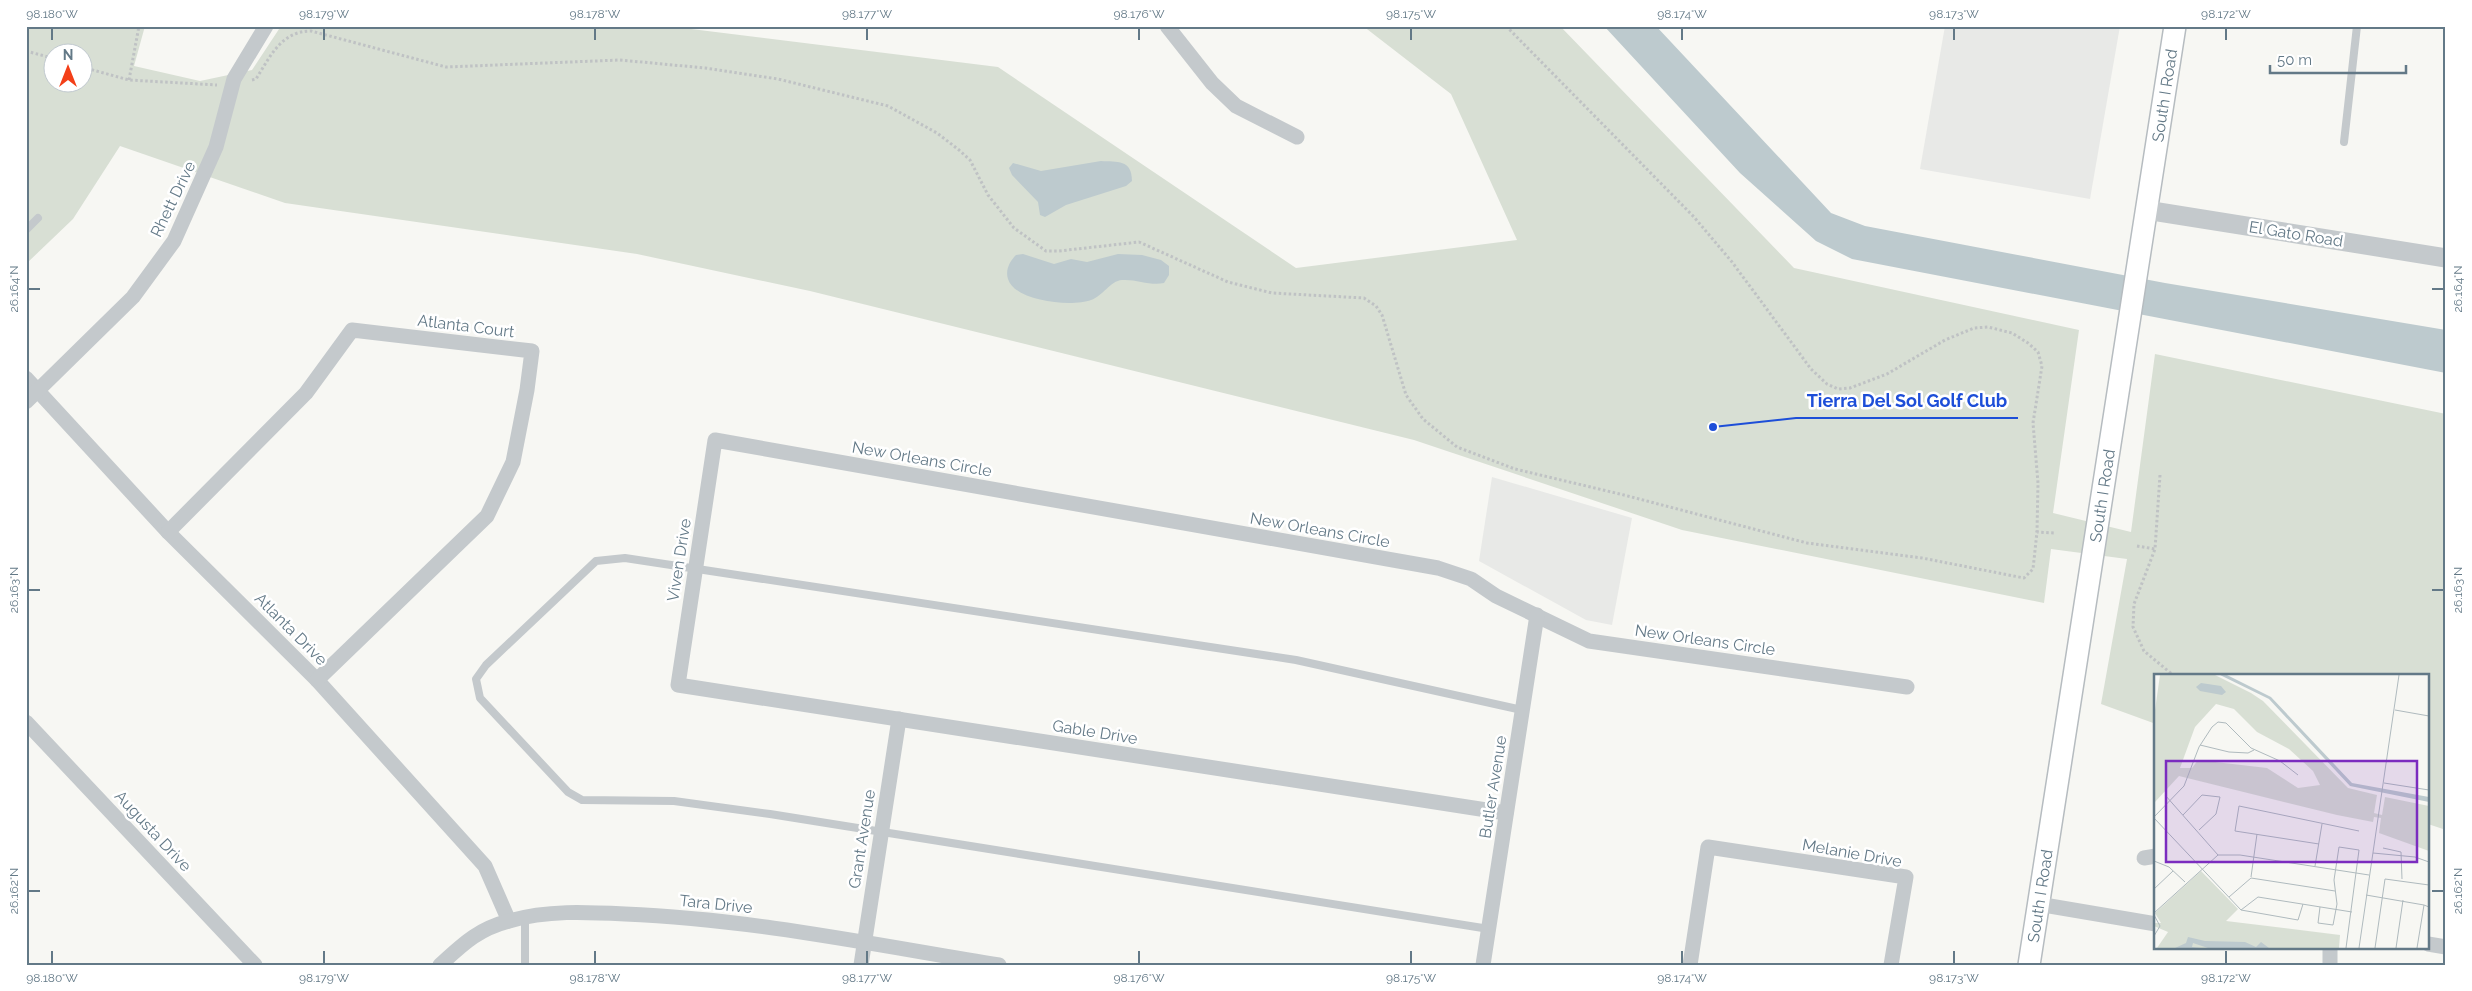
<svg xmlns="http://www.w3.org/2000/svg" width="2472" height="991" font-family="Raleway,sans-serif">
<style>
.built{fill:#e8e9e7}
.green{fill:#d8dfd4;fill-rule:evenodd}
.water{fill:#bdcace}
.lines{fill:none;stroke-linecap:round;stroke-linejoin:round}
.secondary-casing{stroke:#b6bcc0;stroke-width:24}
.path{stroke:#bfc2c4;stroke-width:3;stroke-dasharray:2.5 2.5;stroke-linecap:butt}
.service{stroke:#c4c9cc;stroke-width:8}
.minor{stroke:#c4c9cc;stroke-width:15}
.tertiary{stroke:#c4c9cc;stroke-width:19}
.secondary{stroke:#fff;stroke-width:21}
.ticks{fill:none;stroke:#637987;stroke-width:2}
.labels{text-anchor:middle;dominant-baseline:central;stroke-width:5;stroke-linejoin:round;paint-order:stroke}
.street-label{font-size:16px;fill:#637987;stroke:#fff}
.inset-road{fill:none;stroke:#afbabe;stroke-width:1}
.view{fill:#7b2cbf;fill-opacity:0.15;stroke:#7b2cbf;stroke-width:2.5}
.inset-edge{fill:none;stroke:#637987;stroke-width:2.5}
.leader{fill:none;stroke:#1d4ed8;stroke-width:2}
.callout-dot{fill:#1d4ed8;stroke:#fff;stroke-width:2}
.callout-label{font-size:18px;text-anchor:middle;font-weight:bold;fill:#1d4ed8;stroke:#fff;stroke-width:5;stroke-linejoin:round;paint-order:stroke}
.neatline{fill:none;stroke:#637987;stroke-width:2}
.ticks-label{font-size:12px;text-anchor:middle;fill:#637987}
</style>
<rect width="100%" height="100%" fill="#f7f7f3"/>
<!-- built -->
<g class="built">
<path d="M1945,26H2120L2090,199L1920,169Z"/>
<path d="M1492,477L1632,518L1612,625L1586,620L1479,561Z"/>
</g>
<!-- green -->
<path class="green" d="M26,26H145L134,66L200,81L252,70L281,26H667L998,67L1296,268L1517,240L1451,94L1363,26H1560L1794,268L2079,330L2053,513L2131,532L2155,354L2446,414V830L2428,824V675H2156V724L2101,704L2127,559L2051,549L2044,603L1682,530L1414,440L810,291L637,254L285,203L120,146L73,219L26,264ZM52,52H82V82H52Z"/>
<!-- water -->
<g class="water">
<path d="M1604,26H1656L1831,213L1865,226L2165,283L2446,330V373L1852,259L1816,241L1740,173Z"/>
<path d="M1101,161C1117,162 1132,159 1132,181L1126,186L1066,205L1045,217L1040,215L1038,202L1012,175L1009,168L1013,163L1041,171Z"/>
<path d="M1023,254L1054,264L1071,259L1087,262L1118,254L1142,255L1161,260L1169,266V275L1164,283C1150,286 1137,279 1122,280C1110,281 1103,296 1091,300C1072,307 1015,302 1008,279C1005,270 1010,261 1016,255Z"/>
</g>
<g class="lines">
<!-- secondary casing -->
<g class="secondary-casing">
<g id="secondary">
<path id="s1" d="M2029,965L2175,26"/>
</g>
</g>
<!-- path -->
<g class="path">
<path d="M1506,26L1694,217L1732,262L1811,369L1827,384L1838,389L1850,388L1887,374L1945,340L1974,328L1988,327L2012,333L2028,343L2038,352L2042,366L2033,423L2038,483L2037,532"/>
<path d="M26,51L52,58"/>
<path d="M82,67L129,80L217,85"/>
<path d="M129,80L139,26"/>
<path d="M252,80L256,79C270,57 281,31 311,31L446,67L620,60L705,68L778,79L888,106L937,133L959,150L970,160L988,195L1014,228L1046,251H1059L1139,242L1228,282L1272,293L1364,298L1376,306L1382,315L1406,395L1423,419L1457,447L1515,469L1624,495L1807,543L1922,558L2024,578L2033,569L2037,532L2054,533"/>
<path d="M2160,475L2155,549L2134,604L2133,627L2144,651L2173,675"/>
<path d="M2137,546L2155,549"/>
</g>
<!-- service -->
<g class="service">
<path d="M2344,142L2357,26"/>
<path d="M26,230L38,218"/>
<path d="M525,918V965"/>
<path d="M1489,929L770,814L674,801L582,800L568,792L480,698L476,679L486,665L596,561L625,558L1296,660L1522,710"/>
</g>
<!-- minor -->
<g class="minor">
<path d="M1167,26L1212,83L1236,106L1297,137"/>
<path d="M26,378L168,532L317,680L485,866L509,921"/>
<path d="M26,402L133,297L174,241L216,147L234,79L266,26"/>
<path d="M168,532L306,393L352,330L532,351L527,390L513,462L487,516L317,680"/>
<path d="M26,722L255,965"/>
<path d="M1506,813L678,685L715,440L1438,568L1471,579L1496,596L1589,641L1907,687"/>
<path d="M2144,858L2156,856"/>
<path d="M2038,904L2156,924"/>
<path d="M2428,944L2446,947"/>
<path d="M2330,947V965"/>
<path d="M440,965C463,944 478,929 509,921C547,910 586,912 625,914C751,919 876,945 999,965"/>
<path d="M861,965L899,719"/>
<path d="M1483,965L1537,615"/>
<path d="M1690,965L1708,847L1906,877L1891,965"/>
</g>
<!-- tertiary -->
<path class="tertiary" d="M2146,210L2446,258"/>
<!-- secondary -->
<use href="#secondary" class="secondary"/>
</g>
<!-- ticks -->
<path class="ticks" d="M52,28V40M324,28V40M595,28V40M867,28V40M1139,28V40M1411,28V40M1682,28V40M1954,28V40M2226,28V40M28,289H40M2432,289H2444M28,590H40M2432,590H2444M28,891H40M2432,891H2444M52,951V964M324,951V964M595,951V964M867,951V964M1139,951V964M1411,951V964M1682,951V964M1954,951V964M2226,951V964"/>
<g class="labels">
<!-- street labels -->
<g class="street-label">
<text stroke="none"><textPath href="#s1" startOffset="880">South I Road</textPath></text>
<text transform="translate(173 199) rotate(-64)">Rhett Drive</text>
<text transform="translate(2296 234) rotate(9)">El Gato Road</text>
<text transform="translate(466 326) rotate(7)">Atlanta Court</text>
<text transform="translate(922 459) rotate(10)">New Orleans Circle</text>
<text stroke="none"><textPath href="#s1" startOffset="475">South I Road</textPath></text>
<text transform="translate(1320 530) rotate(10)">New Orleans Circle</text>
<text transform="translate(679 560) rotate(-81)">Viven Drive</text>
<text transform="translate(291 629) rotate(45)">Atlanta Drive</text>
<text transform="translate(1705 640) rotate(8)">New Orleans Circle</text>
<text transform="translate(1095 732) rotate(9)">Gable Drive</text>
<text transform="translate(1493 787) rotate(-81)">Butler Avenue</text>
<text transform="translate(153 831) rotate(47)">Augusta Drive</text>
<text transform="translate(862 839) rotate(-81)">Grant Avenue</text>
<text transform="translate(1852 853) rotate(10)">Melanie Drive</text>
<text stroke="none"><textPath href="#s1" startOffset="70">South I Road</textPath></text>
<text transform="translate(716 904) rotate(6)">Tara Drive</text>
</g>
</g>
<!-- overview -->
<g transform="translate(2154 674)">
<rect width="275" height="275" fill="#f7f7f3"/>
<path d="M6,1H61L97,19L109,27L194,114L223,121L220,139L228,141L231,123L275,132V177L225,159L227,144L220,143L219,148L183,141L25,102L1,128L0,43ZM62,30L80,35L103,58L135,75L159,97L166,111L144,114L113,94L44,86L38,94H26L41,53ZM47,197L84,235L72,247L186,261L185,274H3L14,258L0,252V249H7L1,239Z" fill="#d8dfd4" fill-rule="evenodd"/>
<path d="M66,1H73L117,23L198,109L275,123V128L196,112L115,25ZM47,9L67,12L72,18L68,21L46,17L42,13ZM34,263L51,267L91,268L102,273L107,268L115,274H54L39,269L38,273L47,274H21L32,269Z" fill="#bdcace"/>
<path class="inset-road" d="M241,36L275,42M46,71L75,78L94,79L100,76M230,109L275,116M11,121L64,181M29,141L48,121L66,123L62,140L45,156M0,143L30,112L45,73L58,53L64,48L72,49L97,74L126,87L144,101M0,144L87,236L144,246L149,230M165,170L81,157L85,132L205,157M229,174L247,178L248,205M219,179L261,183L275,188M0,187L15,193L31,208M161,192L168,150M97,203L103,160M0,215L19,197M212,221L270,231M75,223L97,204L181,217M166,233L164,249L179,251L183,230L180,206L185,173L205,176L192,274M87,236L104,223L198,238M0,239L64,181H86L215,201M0,241L6,252L0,262M205,274L245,1M221,274L231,205L275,211M242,274L249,226M263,274L270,231L275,233"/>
<path class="view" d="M12,87H263V188H12Z"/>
<rect width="275" height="275" class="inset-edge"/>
</g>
<!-- callouts -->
<path class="leader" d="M1713 427L1796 418H2018"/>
<circle class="callout-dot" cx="1713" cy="427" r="5"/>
<g class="callout-label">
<text x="1907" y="407">Tierra Del Sol Golf Club</text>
</g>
<!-- border -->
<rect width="2472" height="991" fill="none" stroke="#ffffff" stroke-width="55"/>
<!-- north arrow -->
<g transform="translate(68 68)"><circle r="24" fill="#ffffff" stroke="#c1c9cf"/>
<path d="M0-4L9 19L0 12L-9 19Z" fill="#f33f18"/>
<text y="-8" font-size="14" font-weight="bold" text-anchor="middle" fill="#637987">N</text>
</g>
<!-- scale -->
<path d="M2270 65v8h136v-8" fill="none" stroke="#637987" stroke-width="2.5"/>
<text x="2277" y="65" font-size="15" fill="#637987" stroke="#ffffff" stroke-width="4" paint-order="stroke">50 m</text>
<rect x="28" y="28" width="2416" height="936" class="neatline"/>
<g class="ticks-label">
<text x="52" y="18">98.180°W</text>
<text x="324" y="18">98.179°W</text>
<text x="595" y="18">98.178°W</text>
<text x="867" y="18">98.177°W</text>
<text x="1139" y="18">98.176°W</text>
<text x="1411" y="18">98.175°W</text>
<text x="1682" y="18">98.174°W</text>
<text x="1954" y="18">98.173°W</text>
<text x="2226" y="18">98.172°W</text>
<text transform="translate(14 289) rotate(-90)" y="4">26.164°N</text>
<text transform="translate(2458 289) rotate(-90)" y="4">26.164°N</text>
<text transform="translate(14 590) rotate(-90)" y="4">26.163°N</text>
<text transform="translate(2458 590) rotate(-90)" y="4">26.163°N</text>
<text transform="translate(14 891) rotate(-90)" y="4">26.162°N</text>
<text transform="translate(2458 891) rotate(-90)" y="4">26.162°N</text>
<text x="52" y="982">98.180°W</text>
<text x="324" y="982">98.179°W</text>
<text x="595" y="982">98.178°W</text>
<text x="867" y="982">98.177°W</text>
<text x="1139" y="982">98.176°W</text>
<text x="1411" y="982">98.175°W</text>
<text x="1682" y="982">98.174°W</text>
<text x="1954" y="982">98.173°W</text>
<text x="2226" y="982">98.172°W</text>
</g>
</svg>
